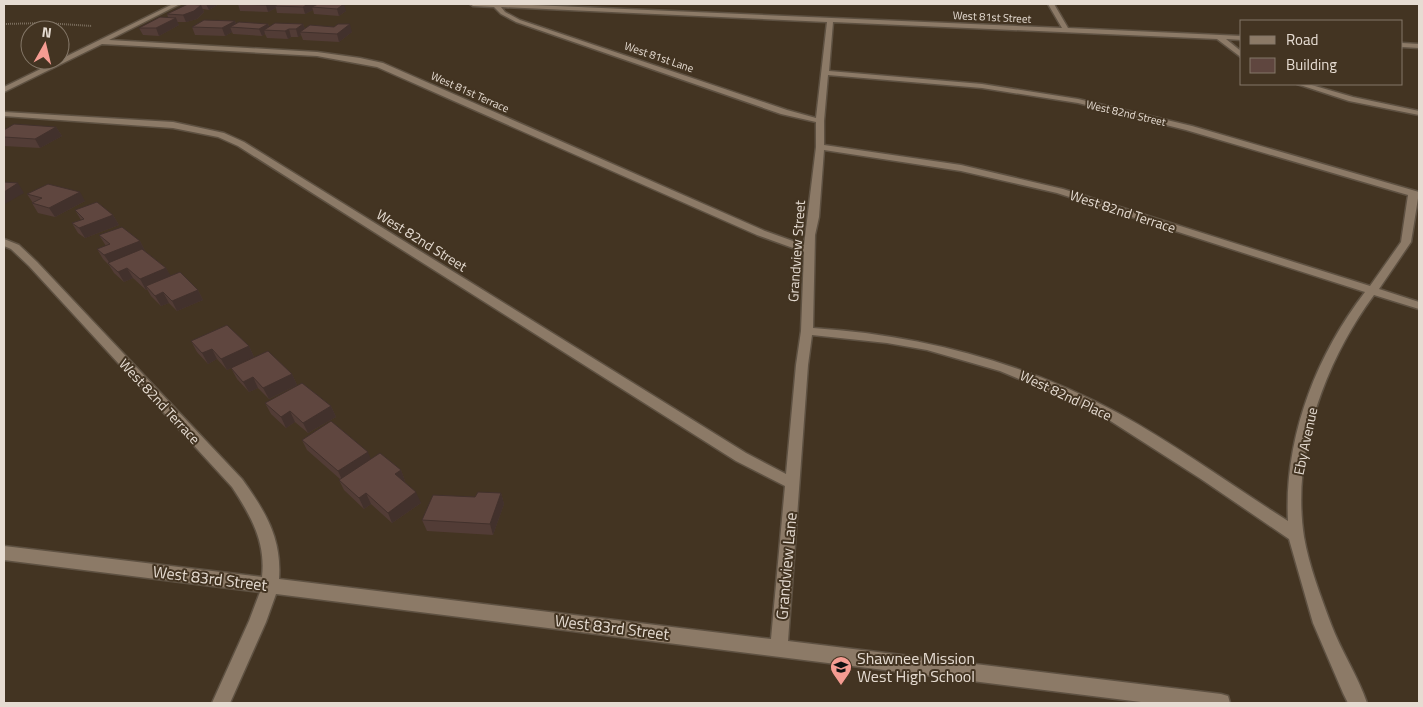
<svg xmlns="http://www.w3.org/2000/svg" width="1423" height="707" font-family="'Titillium Web',sans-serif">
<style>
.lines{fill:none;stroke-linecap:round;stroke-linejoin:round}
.minor-casing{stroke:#5e5142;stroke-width:3}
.path{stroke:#7a6d5d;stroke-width:2;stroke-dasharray:1 1;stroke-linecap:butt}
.minor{fill:#8c7a67;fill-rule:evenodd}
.wall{fill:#523c36}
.shaded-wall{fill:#42312c}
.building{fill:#5f463f;stroke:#42312c}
.labels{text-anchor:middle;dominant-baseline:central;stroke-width:4;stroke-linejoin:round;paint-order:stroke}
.far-street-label{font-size:11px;fill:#e6dcd2;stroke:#433422}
.street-label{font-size:14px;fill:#e6dcd2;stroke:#433422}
.near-street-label{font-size:16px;fill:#e6dcd2;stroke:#433422}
.near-poi-label{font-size:16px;fill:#e6dcd2;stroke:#433422;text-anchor:start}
</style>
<rect width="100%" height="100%" fill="#433422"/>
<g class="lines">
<!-- minor casing -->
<g class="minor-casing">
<g id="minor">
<path d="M173,4H180L109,40L317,52L360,58L383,63L765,231L804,245L816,147V122L781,114L516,22L501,14L494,7L473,6L470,4H509L1062,28L1048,4H1054L1068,28L1242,36V40L1226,39L1242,52V58L1217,39L833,22L829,71L982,84L1078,99L1192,126L1419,192L1411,242L1379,289L1419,302V309L1374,295C1325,361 1291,454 1304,537C1309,566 1321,597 1331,624C1341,651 1358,676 1367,703H1348L1343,693L1313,623L1289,539L1201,479L1109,420L1074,402L1000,371L927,350L887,343L812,335L808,365L788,641L1221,694L1228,696L1230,703H1149L276,594L266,622L230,703H212L249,621L260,592L4,560V546L262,577C266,542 251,516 232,487L29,266L11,249L4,246V239L19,245L37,262L242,479C265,511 282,538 279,579L771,639L785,486L736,461L238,146L218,137L173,128L4,116V112L173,122L224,133L244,142L746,453L786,474L796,365L801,331L804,252L757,235L377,67L317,56L102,44L4,92V87ZM501,7L827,22L816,118L787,110L520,20L505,12ZM828,75L982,88L1078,103L1186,130L1408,195L1401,242L1370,286L1063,189L961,165L824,145V121ZM824,150L961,171L1057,193L1365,292C1315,357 1284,439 1288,521C1231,485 1177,445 1118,413C1023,362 920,335 813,328L815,235L819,217Z"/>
<path d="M1402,43L1419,44V48L1402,47Z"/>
<path d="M1297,84H1308L1353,97L1419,111V115L1349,101Z"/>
</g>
</g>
<!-- path -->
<path class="path" d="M4,24L44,23L92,26"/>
<!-- minor -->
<use href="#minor" class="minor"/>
</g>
<!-- wall -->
<g class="wall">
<path d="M190,4H219L209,10L203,9L204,12L197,19L186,22H177L179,25L159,36L143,35L139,28L168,17L167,14L191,5Z"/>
<path d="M238,4H318L346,11L339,16L314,14L313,10L305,14L277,13L276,8L268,12L240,11Z"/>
<path d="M235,21L236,24H268L270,27L303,24L305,29L352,32L339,42L303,40L301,35L298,37H291L288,39L267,38L265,34L262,36L233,34L232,32L225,36L195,35L192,27Z"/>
<path d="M56,127L62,136L40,148L4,146V130Z"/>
<path d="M27,194L85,201L55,217L38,213L32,203H33Z"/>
<path d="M75,210L113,215L119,225L85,238L78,233L72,223L81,220Z"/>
<path d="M99,235L140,241L145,251L166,268L170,276L198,290L203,300L177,311L169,303L161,306L151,296L147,289L146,290L133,278L124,282L114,273L109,265L103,259L97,249L106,246Z"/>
<path d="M191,341L249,346L254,357L227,370L217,359L208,364L197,352Z"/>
<path d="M231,368L292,374L297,385L269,399L258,388L249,392L237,379Z"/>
<path d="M265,403L331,406L336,417L308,433L295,422L286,428L271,414Z"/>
<path d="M302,440L371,459L401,470L405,481H404L421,503L392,523L371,504L364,509L344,490L339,480L340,479L307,450Z"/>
<path d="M501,493L504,504L493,535L427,531L422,520L475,497Z"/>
</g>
<!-- shaded-wall -->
<g class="shaded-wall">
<path d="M206,4H219L209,10Z"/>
<path d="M268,4H280L275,6L276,8L268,12L266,5Z"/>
<path d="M308,4H316L317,7H312L313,10L305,14L303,7Z"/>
<path d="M344,4L346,11L339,16L337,9Z"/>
<path d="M201,5L204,12L197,19L186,22L183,15Z"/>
<path d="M176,18L179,25L159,36L156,28Z"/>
<path d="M235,21L237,27H230L232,32L225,36L222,28Z"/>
<path d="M268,24L271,31L264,30L265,34L262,36L259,29Z"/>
<path d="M303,24L306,32H300L301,35L298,37L296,29Z"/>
<path d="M350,24L352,32L339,42L337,34Z"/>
<path d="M289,29L291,37L288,39L285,31Z"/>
<path d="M56,127L62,136L40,148L35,139Z"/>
<path d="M18,183L24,193L5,204L4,202V192Z"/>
<path d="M80,192L85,201L55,217L49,208Z"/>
<path d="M113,215L119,225L85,238L79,228Z"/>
<path d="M140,241L145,251L111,265L104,255Z"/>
<path d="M127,268L133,278L124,282L118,272Z"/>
<path d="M166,268L172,278L146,286L147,289L146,290L140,279Z"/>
<path d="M198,290L203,300L177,311L172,301Z"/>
<path d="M163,292L169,303L161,306L155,296Z"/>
<path d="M249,346L254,357L227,370L221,359Z"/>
<path d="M212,349L217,359L208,364L202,353Z"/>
<path d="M292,374L297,385L269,399L263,388Z"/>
<path d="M253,377L258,388L249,392L243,382Z"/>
<path d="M331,406L336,417L308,433L303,423Z"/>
<path d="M290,411L295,422L286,428L281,417Z"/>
<path d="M368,452L372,462L343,482L338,471Z"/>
<path d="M401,470L405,481L399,485L395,474Z"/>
<path d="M416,492L421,503L392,523L388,513Z"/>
<path d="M366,493L371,504L364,509L359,498Z"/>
<path d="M501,493L504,504L493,535L490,524Z"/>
</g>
<!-- building -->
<g class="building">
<path d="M188,4L201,5L194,11L183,15L167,14Z"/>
<path d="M238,4H268L266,5Z"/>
<path d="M278,4H308L303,7L275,6Z"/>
<path d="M318,4H344L337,9L312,7Z"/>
<path d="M160,17L176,18L156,28H139Z"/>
<path d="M204,20L235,21L222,28L192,27Z"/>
<path d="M239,22L268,24L259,29L230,27Z"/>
<path d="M275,23L303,24L296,29H289L285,31L264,30Z"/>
<path d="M338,24H350L337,34L300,32L310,25L334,27Z"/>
<path d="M14,124L56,127L35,139L4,137V130Z"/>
<path d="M4,182L18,183L4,192Z"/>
<path d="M48,184L80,192L49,208L32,203L42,198L27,194Z"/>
<path d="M97,202L113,215L79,228L72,223L84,219L75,210Z"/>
<path d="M122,227L140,241L104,255L97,249L110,244L99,235Z"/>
<path d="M142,249L166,268L140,279L127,268L118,272L108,263Z"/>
<path d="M180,272L198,290L172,301L163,292L155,296L146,286Z"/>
<path d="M227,325L249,346L221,359L212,349L202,353L191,341Z"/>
<path d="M268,351L292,374L263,388L253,377L243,382L231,368Z"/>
<path d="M302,383L331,406L303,423L290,411L281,417L265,403Z"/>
<path d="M331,421L368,452L338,471L302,440Z"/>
<path d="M380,453L401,470L395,474L416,492L388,513L366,493L359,498L339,480Z"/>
<path d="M478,492L501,493L490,524L422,520L433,495L475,497Z"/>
</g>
<!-- icons -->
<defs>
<g id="school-pin" transform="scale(1.125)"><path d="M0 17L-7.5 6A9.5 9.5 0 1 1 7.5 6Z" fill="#f59c92" stroke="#433422"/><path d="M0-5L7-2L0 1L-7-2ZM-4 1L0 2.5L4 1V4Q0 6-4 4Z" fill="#111"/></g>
</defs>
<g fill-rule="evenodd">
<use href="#school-pin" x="841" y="667"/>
</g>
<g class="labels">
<!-- far-street labels -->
<g class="far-street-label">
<text transform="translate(992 17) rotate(3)">West 81st Street</text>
<text transform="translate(659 57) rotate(19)">West 81st Lane</text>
<text transform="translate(470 92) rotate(24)">West 81st Terrace</text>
<text transform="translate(1126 113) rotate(13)">West 82nd Street</text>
</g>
<!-- street labels -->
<g class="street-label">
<text transform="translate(1123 211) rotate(18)">West 82nd Terrace</text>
<text transform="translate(422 240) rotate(32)">West 82nd Street</text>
<text transform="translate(796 251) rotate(-86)">Grandview Street</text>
<text transform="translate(1066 395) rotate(25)">West 82nd Place</text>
<text transform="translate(160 401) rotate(47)">West 82nd Terrace</text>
<text transform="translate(1305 441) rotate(-78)">Eby Avenue</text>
</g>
<!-- near-street labels -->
<g class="near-street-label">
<text transform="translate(786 566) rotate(-85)">Grandview Lane</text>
<text transform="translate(210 578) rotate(7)">West 83rd Street</text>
<text transform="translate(612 627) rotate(7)">West 83rd Street</text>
</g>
<!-- near-poi labels -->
<g class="near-poi-label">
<text x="857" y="658">Shawnee Mission<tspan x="857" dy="18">West High School</tspan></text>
</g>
</g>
<!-- border -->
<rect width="1423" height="707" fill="none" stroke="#e6dcd2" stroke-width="10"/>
<!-- legend -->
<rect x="1240" y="20" width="162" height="65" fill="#433422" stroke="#847768"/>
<rect x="1250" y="36" width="25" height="8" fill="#8c7a67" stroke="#847768"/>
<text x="1286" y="45" font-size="15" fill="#e6dcd2">Road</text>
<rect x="1250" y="58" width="25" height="15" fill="#5f463f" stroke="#847768"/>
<text x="1286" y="70" font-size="15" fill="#e6dcd2">Building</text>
<!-- north arrow -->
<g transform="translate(45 45) rotate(8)"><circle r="24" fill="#433422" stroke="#847768"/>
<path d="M0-4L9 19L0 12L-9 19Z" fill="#f59c92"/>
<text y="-8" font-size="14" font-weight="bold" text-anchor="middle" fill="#e6dcd2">N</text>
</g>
</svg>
